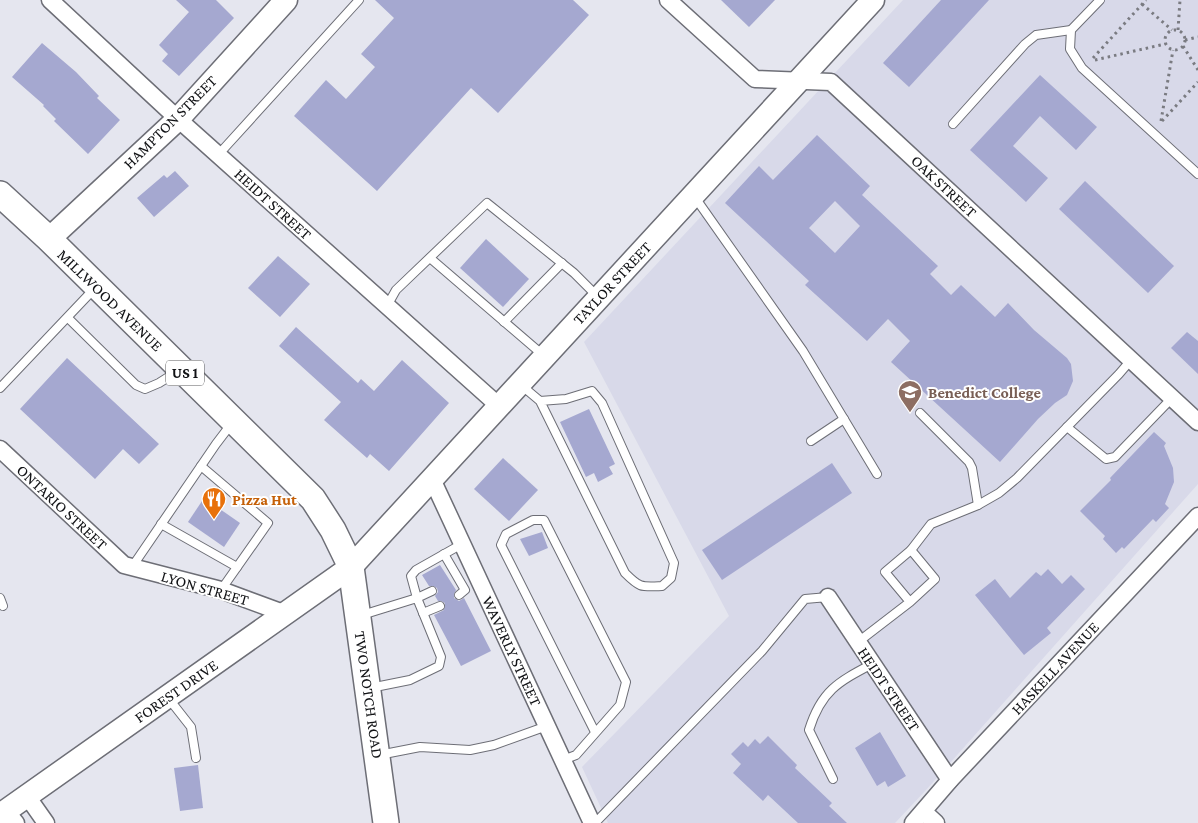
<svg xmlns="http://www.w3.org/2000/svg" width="1198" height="823" font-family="'Crimson Pro',serif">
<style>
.built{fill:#d8d9e9}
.building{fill:#a5a8d0;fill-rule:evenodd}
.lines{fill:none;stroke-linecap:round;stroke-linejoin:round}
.lane-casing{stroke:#6d6e76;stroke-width:10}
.street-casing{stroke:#6d6e76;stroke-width:19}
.secondary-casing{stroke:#6d6e76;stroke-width:25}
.primary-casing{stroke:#6d6e76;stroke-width:28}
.path{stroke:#7a7b81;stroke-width:3;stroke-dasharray:2.5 4;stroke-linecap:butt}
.lane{stroke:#fff;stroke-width:8}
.street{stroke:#fff;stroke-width:16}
.secondary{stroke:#fff;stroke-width:22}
.primary{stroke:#fff;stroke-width:25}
.labels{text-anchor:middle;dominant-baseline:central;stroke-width:4;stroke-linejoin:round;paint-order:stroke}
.shield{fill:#fff;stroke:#58595b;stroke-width:1}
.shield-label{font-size:15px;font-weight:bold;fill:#111215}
.street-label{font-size:16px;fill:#111215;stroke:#fff}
.education-label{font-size:16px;font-weight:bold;fill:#785e54;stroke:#fff;text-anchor:start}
.food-label{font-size:16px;font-weight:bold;fill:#c56008;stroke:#fff;text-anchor:start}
</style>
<rect width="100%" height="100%" fill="#e5e6ef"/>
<!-- built -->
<path class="built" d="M903,0H1198V484L926,790L895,823H608L582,767L729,616L584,342Z"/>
<!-- building -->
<g class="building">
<path d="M176,0H216L234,18L179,76L162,61L168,54L159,45L189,12Z"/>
<path d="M375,0H573L589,15L498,113L471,88L377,191L294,116L326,80L346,99L375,67L361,54L394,18Z"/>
<path d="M721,0H775L749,27Z"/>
<path d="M941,0H989L909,87L883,63Z"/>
<path d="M42,43L76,72L99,96L97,98L120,120L88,154L54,121L56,119L43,106L44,105L12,77Z"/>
<path d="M1040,75L1097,127L1076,150L1040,116L1013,146L1048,178L1026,202L970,150Z"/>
<path d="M817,135L870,186L862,195L938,266L930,274L951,295L961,285L995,317L1008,303L1034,330L1067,358L1071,364L1073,381L1067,395L1055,403L1038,419L1000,462L891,362L910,341L888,319L867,341L805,285L809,281L725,203L759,166L773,180ZM835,201L860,226L835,253L809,228Z"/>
<path d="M175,171L189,186L154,217L137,198L164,175L167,178Z"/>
<path d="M1085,181L1174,266L1148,293L1059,209Z"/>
<path d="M486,239L529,279L503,307L460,268Z"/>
<path d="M278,256L310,284L280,317L248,288Z"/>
<path d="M296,327L358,383L361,379L374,391L402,360L449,403L389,471L370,454L367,458L324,420L341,402L279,346Z"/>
<path d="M1187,332L1198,341V374L1171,348Z"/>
<path d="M67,358L159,444L139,464L123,449L95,479L20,409Z"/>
<path d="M589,409L615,464L609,467L613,474L598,482L594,473L586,477L560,422Z"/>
<path d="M1154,432L1166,443L1164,446L1173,468L1174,482L1165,504L1169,508L1156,522L1153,519L1124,549L1122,547L1116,553L1103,539L1105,536L1080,511L1111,480L1110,478Z"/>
<path d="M503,458L538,490L509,521L474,489Z"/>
<path d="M832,463L852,493L722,580L702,550Z"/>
<path d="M204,498L240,523L224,547L188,522Z"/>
<path d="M542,532L548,548L529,556L520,539Z"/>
<path d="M440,565L456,590L454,594V598L459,601L464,598L491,651L461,666L434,615L444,610L445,603L441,601H438L435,596L438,592L437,588L433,586H429L422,575Z"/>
<path d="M1048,569L1062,584L1071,575L1085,589L1047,628L1051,633L1024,655L975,595L995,579L1010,598L1036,572L1041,576Z"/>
<path d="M880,732L906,776L888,787L885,781L877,786L855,748Z"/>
<path d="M768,736L797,765L795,768L832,803L829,806L847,823H798L768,795L763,801L733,773L741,764L731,754L743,742L748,747L755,739L760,744Z"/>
<path d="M198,765L203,808L180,811L174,768Z"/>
</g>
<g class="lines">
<!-- lane casing -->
<g class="lane-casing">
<g id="lane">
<path d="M1100,0L1071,30L1070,49L1082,68L1198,174"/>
<path d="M953,124L1025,44L1036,35L1071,30"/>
<path d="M218,155L359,0"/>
<path d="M694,196L803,351L877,474"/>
<path d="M430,258L543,355"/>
<path d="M387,306L396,290L487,203L574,273L597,296"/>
<path d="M68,318L136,385L145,389L159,383L178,371"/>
<path d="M504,322L562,263"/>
<path d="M521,385L540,401L566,399L592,391L602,403L674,563L671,578L662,586C641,587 640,588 625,573L540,401"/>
<path d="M0,388L95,288"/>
<path d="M920,413L969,462L972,468L978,505"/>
<path d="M1067,427L1106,459L1115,457L1172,398"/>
<path d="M811,441L844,419"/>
<path d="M201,466L268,523L221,590"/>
<path d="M161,524L237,567"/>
<path d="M911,550L931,524L978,505L999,493L1017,478L1119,374L1131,360"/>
<path d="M444,554L465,590L459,595"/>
<path d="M132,567L216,444L232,423"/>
<path d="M432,591L417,598L411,576L416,570L462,544"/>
<path d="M0,598L3,606"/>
<path d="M423,613L440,606"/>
<path d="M362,615L417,598L441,657L439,666L410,680L370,688"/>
<path d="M858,642L910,602L935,579L911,550L885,572L910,602"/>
<path d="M169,699L191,727L196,758"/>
<path d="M379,755L420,747L470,750L494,745L547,726"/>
<path d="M563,760L576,755L620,705L626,682L544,520H533L506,534L501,545L595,732"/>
<path d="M833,779L809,730C821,691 838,682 872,664"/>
<path d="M595,823L762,651L805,599L828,597"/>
</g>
</g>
<!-- street casing -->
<g class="street-casing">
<g id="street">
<path d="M50,0L178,119L499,406"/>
<path d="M668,0L755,79L831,82L1198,422"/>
<path d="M0,449L124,565L221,590L286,614"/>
<path d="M432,479L592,823"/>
<path d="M828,597L950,780"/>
<path d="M27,796L46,823"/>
<path d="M6,811L16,823"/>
<path d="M924,812L936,823"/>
<path d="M913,823L950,780L1198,516"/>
</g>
</g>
<!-- secondary casing -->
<g class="secondary-casing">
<g id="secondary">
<path d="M49,239L178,119L286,0"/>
<path d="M0,815L351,567L873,0"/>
</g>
</g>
<!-- primary casing -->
<g class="primary-casing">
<path id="primary" d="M0,194L49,239L313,499L333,530L351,567L386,823"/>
</g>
<!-- path -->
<g class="path">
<path d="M1142,4L1172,30"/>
<circle cx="1175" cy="40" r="10"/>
<path d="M1178,30L1180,0"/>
<path d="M1185,40L1198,37"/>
<path d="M1183,46L1198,70"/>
<path d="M1093,58L1146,0"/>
<path d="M1095,60L1165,44"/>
<path d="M1161,121L1173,50"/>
<path d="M1162,121L1198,82"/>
</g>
<!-- lane -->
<use href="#lane" class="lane"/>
<!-- street -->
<use href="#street" class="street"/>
<!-- secondary -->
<use href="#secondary" class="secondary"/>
<!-- primary -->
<use href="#primary" class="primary"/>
</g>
<!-- icons -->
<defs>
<g id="university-pin" transform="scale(1.25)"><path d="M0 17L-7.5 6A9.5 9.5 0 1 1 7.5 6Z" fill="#8d6e63" stroke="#fff"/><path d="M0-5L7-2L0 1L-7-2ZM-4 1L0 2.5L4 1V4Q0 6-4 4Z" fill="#fff"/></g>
<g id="restaurant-pin" transform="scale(1.25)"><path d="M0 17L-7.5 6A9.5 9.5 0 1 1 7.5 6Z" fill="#e8710a" stroke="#fff"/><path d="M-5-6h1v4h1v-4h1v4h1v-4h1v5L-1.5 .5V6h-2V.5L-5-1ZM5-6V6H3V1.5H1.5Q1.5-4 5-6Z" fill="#fff"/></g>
</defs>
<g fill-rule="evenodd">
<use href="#university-pin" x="910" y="392"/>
<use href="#restaurant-pin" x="214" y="499"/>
</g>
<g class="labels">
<!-- shield labels -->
<rect class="shield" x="166" y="360.5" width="38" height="25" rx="4"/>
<g class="shield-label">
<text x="185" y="373">US 1</text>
</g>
<!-- street labels -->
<g class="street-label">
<text transform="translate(170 122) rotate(-45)">HAMPTON STREET</text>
<text transform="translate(944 186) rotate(43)">OAK STREET</text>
<text transform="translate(273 204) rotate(42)">HEIDT STREET</text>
<text transform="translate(612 283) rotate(-47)">TAYLOR STREET</text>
<text transform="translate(110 300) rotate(44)">MILLWOOD AVENUE</text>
<text transform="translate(62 507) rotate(43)">ONTARIO STREET</text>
<text transform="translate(205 588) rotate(16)">LYON STREET</text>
<text transform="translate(512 651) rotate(65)">WAVERLY STREET</text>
<text transform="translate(1055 668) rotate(-47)">HASKELL AVENUE</text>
<text transform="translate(889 689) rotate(56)">HEIDT STREET</text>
<text transform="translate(176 691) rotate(-35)">FOREST DRIVE</text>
<text transform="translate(369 695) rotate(82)">TWO NOTCH ROAD</text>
</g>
<!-- education labels -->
<g class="education-label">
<text x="928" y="392">Benedict College</text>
</g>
<!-- food labels -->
<g class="food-label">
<text x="232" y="499">Pizza Hut</text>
</g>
</g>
</svg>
